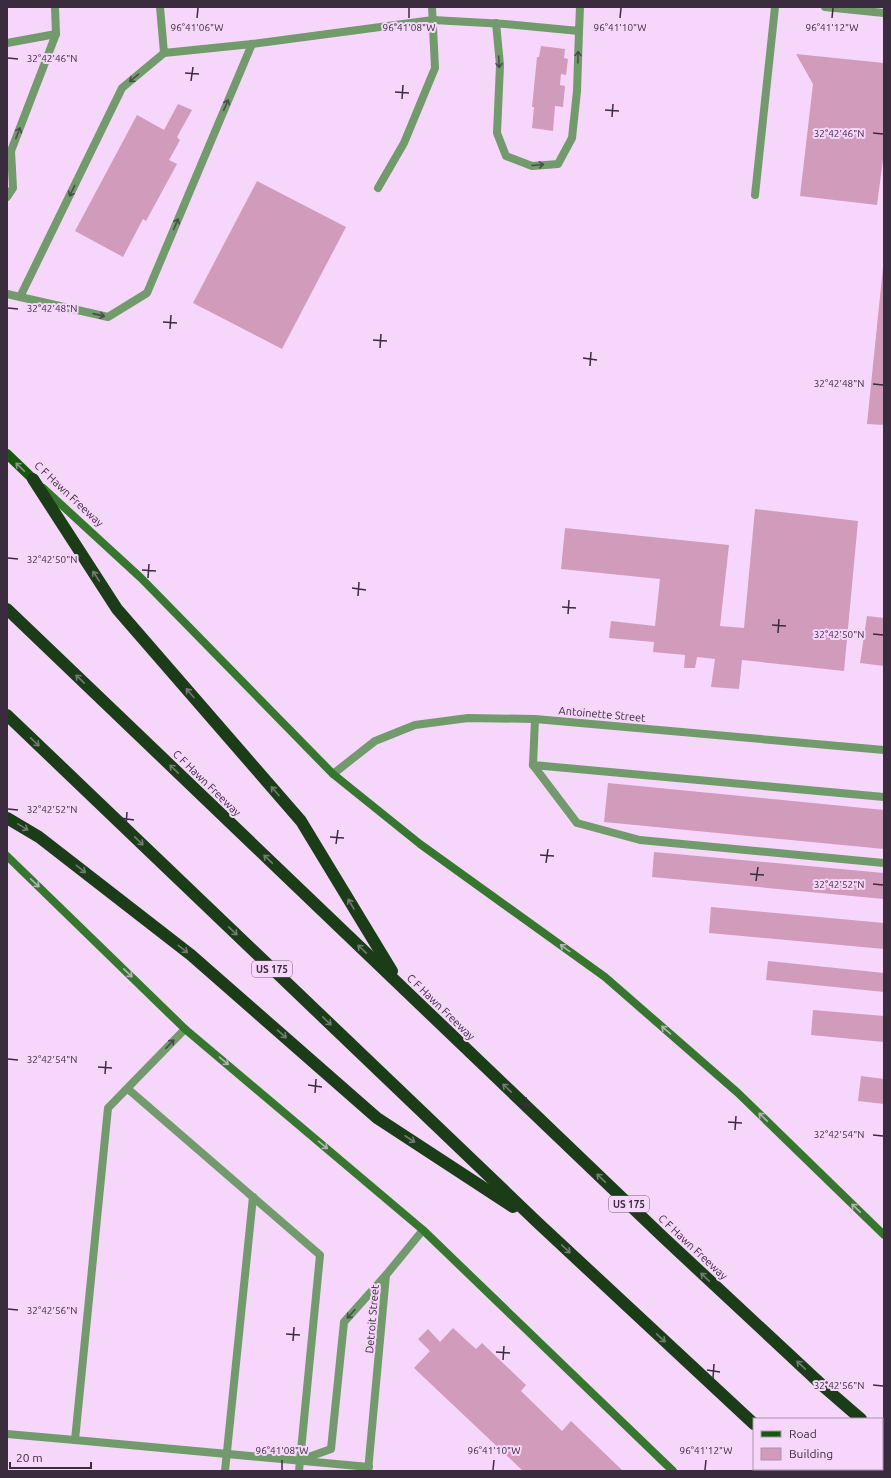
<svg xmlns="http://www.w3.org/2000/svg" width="891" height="1478" font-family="Ubuntu,sans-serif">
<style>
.building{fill:#d19bbc}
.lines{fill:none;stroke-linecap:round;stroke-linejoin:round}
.lane{stroke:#719b6b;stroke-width:8}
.street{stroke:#719b6b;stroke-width:8}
.secondary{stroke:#36772e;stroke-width:8}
.primary{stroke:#155a0c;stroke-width:10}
.highway{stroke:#1a3c16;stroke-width:12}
.oneway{stroke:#4b4d4c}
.oneway2{stroke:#869884}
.oneway3{stroke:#727a72}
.oneway4{stroke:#b3b5b4}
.ticks{fill:none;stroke:#3b2b3e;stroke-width:1.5}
.labels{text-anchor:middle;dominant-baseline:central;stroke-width:4;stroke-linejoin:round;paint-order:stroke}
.shield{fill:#f7d6fc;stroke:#735e77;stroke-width:1}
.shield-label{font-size:10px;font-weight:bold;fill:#3b2b3e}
.street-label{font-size:11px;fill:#3b2b3e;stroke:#f7d6fc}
.ticks-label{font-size:10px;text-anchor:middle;fill:#3b2b3e;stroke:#f7d6fc;stroke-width:4;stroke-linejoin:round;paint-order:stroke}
</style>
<rect width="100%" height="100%" fill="#f7d6fc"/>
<!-- building -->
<g class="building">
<path d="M541,46L565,49L564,58L568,59L566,75L561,74L560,85L565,86L563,107L555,106L553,131L532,128L534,107H532L537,57H539Z"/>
<path d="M796,54L884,63V152L877,205L800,196L813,84Z"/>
<path d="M178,104L192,110L177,137L180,140L169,160L177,164L146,221L143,219L123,257L75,231L137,115L164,130Z"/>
<path d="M257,181L346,227L282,349L193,303Z"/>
<path d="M883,267H884V425L867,424Z"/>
<path d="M755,509L858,521L844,671L742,660L739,689L711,687L715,659L697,657L695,668H684L685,655L653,652L654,642L609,638L611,621L655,626L660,579L561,569L565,528L729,545L720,626L744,628Z"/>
<path d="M867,616L884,618V666L860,663Z"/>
<path d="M608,783L884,810V849L604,822Z"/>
<path d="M654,852L884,873V899L652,877Z"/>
<path d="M711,907L884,923V949L709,933Z"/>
<path d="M768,961L884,973V992L766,980Z"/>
<path d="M813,1010L884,1016V1042L811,1035Z"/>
<path d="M861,1076L884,1079V1104L858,1101Z"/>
<path d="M453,1328L476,1349L482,1343L526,1385L521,1391L562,1431L571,1421L623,1471H523L414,1368L430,1351L418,1339L428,1329L440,1342Z"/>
</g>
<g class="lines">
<!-- lane -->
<g class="lane">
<path d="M160,7L164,53L252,44L433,20L505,24L579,31L580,7"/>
<path d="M825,7L884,13"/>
<path d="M496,23L500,65L497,133L506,156L532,166L558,164L572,138L577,91L579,31"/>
<path d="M7,43L56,34L55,7"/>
<path d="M378,188L404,143L435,68L432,7"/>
<path d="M755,195L775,7"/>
<path d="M7,197L13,188L11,151L56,34"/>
<path d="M7,294L108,317L147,293L252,44"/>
<path d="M20,297L122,88L164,53"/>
<path d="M535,719L533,765L884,797"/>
<path d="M533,765L577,823L640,840L884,863"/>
<path d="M185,1029L108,1108L75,1440L369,1467"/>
<path d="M128,1089L320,1255L299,1471"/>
<path d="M7,1434L75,1440"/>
<path d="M303,1459L331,1449L344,1322L386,1275"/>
<path d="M225,1471L253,1197"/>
<path d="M368,1471L386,1275L423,1230"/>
</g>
<!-- street -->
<path class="street" d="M333,774L375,741L415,725L468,718L535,719L884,750"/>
<!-- secondary -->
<g class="secondary">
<path d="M43,488L141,578L333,774L420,844L605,977L738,1093L884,1235"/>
<path d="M7,856L185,1029L423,1230L673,1471"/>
</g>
<!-- primary -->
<path class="primary" d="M7,454L33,479"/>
<!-- highway -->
<g class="highway">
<path d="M33,479L117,609L301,821L392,971"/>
<path d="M7,609L663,1237L824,1387L861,1419"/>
<path d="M7,715L537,1222L754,1424"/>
<path d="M7,818L39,837L191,955L377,1118L513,1207"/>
<path d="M882,1437L884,1439"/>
<path d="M805,1469L807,1471"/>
</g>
</g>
<!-- one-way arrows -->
<defs><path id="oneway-shaft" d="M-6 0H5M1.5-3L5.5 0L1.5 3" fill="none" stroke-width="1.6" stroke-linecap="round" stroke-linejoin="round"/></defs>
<g class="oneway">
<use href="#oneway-shaft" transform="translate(578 57) rotate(-88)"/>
<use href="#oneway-shaft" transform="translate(499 62) rotate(87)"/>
<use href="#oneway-shaft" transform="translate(134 78) rotate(140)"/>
<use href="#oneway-shaft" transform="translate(226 105) rotate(-67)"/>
<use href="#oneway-shaft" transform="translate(18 133) rotate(-69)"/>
<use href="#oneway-shaft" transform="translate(538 165) rotate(-5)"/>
<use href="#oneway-shaft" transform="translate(72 191) rotate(116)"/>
<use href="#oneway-shaft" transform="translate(176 224) rotate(-67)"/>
<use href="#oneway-shaft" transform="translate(99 315) rotate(13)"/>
<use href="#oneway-shaft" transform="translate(170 1044) rotate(-47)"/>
<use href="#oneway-shaft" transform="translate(351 1314) rotate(132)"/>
</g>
<use class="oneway2" href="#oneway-shaft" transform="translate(20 467) rotate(-136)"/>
<g class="oneway3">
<use href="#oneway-shaft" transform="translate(96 576) rotate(-123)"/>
<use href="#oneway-shaft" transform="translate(80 679) rotate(-136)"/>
<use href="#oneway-shaft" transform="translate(190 693) rotate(-131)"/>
<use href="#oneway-shaft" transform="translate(35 742) rotate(44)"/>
<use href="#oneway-shaft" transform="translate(174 769) rotate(-136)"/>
<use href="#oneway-shaft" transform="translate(275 791) rotate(-131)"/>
<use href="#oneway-shaft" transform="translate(23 827) rotate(31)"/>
<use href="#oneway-shaft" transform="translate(139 841) rotate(44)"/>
<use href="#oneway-shaft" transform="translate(268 859) rotate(-136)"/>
<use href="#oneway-shaft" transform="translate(81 869) rotate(38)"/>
<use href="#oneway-shaft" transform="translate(351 904) rotate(-121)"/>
<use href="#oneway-shaft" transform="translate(233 931) rotate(44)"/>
<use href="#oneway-shaft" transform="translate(183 949) rotate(38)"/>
<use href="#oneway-shaft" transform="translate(362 949) rotate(-136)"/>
<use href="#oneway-shaft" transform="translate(327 1021) rotate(44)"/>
<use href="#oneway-shaft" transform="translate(282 1034) rotate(41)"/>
<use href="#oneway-shaft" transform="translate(507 1088) rotate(-136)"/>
<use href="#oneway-shaft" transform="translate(410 1139) rotate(33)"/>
<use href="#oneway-shaft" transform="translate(601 1178) rotate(-136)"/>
<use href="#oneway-shaft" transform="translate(566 1249) rotate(43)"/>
<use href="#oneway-shaft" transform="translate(705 1277) rotate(-137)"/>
<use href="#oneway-shaft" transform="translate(661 1338) rotate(43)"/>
<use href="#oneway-shaft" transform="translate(801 1365) rotate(-137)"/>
</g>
<g class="oneway4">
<use href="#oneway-shaft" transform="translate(35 883) rotate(44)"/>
<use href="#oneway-shaft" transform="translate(565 948) rotate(-144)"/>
<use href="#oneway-shaft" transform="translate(128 973) rotate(44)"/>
<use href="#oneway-shaft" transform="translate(666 1030) rotate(-139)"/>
<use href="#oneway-shaft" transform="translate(224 1061) rotate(40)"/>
<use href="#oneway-shaft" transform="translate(763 1117) rotate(-136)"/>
<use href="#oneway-shaft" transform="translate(323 1145) rotate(40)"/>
<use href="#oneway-shaft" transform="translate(856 1208) rotate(-136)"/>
</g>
<!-- ticks -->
<path class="ticks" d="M197,18L198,8M409,18V8M620,18L621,8M832,18L833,8M8,58L18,59M185,73L199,74M191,81L193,67M395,92L409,93M402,99L403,85M605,110L619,111M612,117L613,104M873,133L883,134M8,308L18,309M163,322L177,323M170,329L171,315M373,340L387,341M380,348L381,334M583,358L597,360M590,366L591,352M873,384L883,385M8,558L18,559M142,570L156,571M148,578L149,564M352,588L366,590M358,596L359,582M562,607L576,608M568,614L569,600M772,625L786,626M778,633L779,619M873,634L883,635M8,809L18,810M120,818L134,820M126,826L127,812M330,837L344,838M336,844L338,830M540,855L554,856M546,863L548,849M750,874L764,875M756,881L758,867M873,884L883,885M8,1059L18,1060M98,1067L112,1068M105,1074L106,1061M308,1085L322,1087M315,1093L316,1079M518,1104L532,1105M525,1111L526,1097M728,1122L742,1123M735,1130L736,1116M873,1135L883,1136M8,1309L18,1310M286,1334L300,1335M293,1341L294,1327M496,1352L510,1353M503,1360L504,1346M707,1370L720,1372M713,1378L714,1364M873,1385L883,1386M282,1470V1460M493,1470L494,1460M705,1470L706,1460"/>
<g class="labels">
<!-- shield labels -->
<g class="shield">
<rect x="252" y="961" width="40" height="16" rx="3"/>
<rect x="609" y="1196" width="40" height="16" rx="3"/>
</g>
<g class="shield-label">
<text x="272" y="969">US 175</text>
<text x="629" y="1204">US 175</text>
</g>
<!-- street labels -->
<g class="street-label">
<text transform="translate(69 494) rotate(43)">C F Hawn Freeway</text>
<text transform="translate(602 714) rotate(5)">Antoinette Street</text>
<text transform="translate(207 783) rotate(44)">C F Hawn Freeway</text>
<text transform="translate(441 1007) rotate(44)">C F Hawn Freeway</text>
<text transform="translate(693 1247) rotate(43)">C F Hawn Freeway</text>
<text transform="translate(372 1319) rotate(-85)">Detroit Street</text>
</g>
</g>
<g class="ticks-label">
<text x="197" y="31">96°41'06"W</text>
<text x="409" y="31">96°41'08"W</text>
<text x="620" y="31">96°41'10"W</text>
<text x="832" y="31">96°41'12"W</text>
<text x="52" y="62">32°42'46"N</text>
<text x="839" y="137">32°42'46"N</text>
<text x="52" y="312">32°42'48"N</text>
<text x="839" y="387">32°42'48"N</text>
<text x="52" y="563">32°42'50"N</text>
<text x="839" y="638">32°42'50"N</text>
<text x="52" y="813">32°42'52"N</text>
<text x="839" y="888">32°42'52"N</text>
<text x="52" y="1063">32°42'54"N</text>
<text x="839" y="1138">32°42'54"N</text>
<text x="52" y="1314">32°42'56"N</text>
<text x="839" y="1389">32°42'56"N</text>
<text x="282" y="1454">96°41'08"W</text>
<text x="494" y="1454">96°41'10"W</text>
<text x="706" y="1454">96°41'12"W</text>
</g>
<!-- border -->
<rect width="891" height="1478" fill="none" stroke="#3b2b3e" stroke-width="16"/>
<!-- legend -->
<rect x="753" y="1418" width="130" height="52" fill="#f7d6fc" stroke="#ac92b0"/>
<rect x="761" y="1431" width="20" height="6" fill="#155a0c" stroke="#ac92b0"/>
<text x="789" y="1438" font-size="12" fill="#3b2b3e">Road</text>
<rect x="761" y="1448" width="20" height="12" fill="#d19bbc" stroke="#ac92b0"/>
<text x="789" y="1458" font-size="12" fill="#3b2b3e">Building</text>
<!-- scale -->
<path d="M10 1462v6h81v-6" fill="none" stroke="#3b2b3e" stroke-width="2"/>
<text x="16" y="1462" font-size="12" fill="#3b2b3e" stroke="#f7d6fc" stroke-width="3" paint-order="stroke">20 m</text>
</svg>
